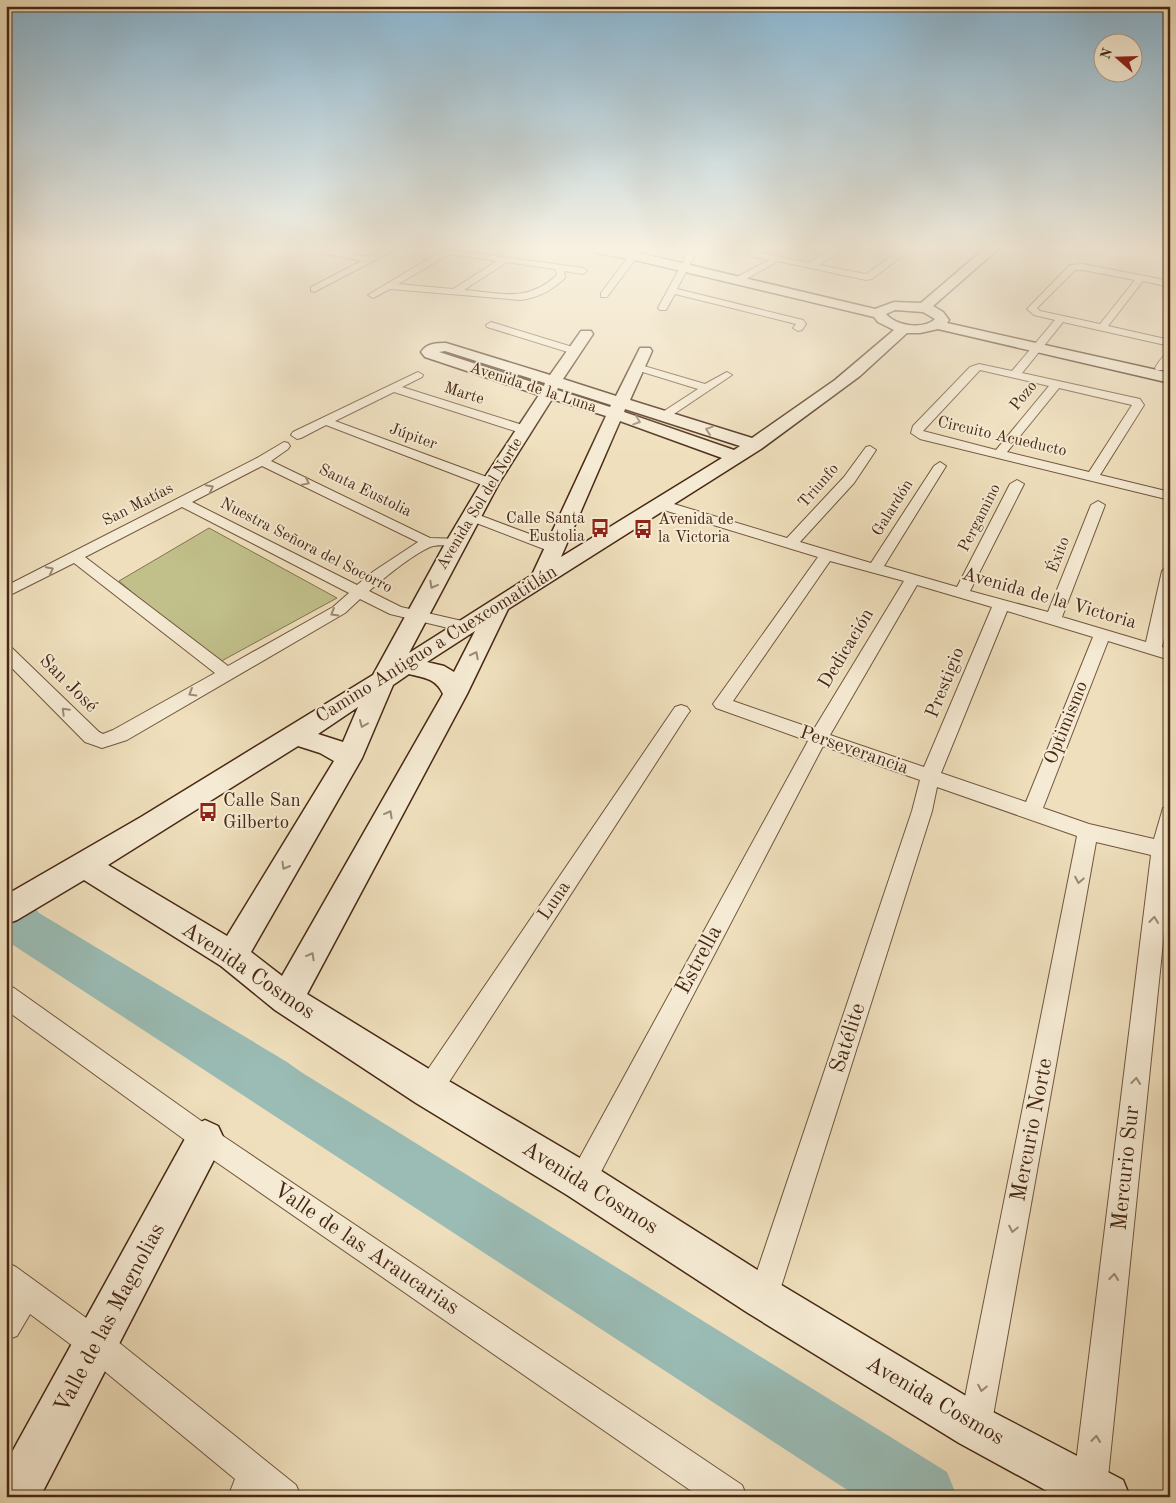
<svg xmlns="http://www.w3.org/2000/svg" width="1176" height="1503" font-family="'Old Standard TT',serif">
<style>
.green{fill:#c1c08b;stroke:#847450}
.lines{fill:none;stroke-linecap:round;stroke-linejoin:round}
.river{fill:#9abcb5;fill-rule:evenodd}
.street-casing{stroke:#71563e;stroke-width:2}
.secondary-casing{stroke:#472814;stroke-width:3}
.street{fill:#f5ead3;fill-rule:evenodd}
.secondary{fill:#f5ead3;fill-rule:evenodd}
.oneway{stroke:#9e8974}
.labels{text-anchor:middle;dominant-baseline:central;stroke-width:4;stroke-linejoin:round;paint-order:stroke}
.far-street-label{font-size:16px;fill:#472814;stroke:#f5ead3}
.far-poi-label{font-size:16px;fill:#472814;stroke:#f5ead3;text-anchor:end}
.street-label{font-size:19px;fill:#472814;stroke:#f5ead3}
.poi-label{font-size:19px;fill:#472814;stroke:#f5ead3;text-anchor:start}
.near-street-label{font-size:22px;fill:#472814;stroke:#f5ead3}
</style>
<rect width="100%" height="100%" fill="#efdfbc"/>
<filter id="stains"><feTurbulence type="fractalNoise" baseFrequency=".004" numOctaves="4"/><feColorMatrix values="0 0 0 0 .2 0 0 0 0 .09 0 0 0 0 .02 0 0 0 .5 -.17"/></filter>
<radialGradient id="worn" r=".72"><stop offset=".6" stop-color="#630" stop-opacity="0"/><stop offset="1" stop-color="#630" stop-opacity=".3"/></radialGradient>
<!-- green -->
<path class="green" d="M209,528L337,598L216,664L119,581Z"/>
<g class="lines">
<!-- river -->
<path class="river" d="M6,887L22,893L39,913L287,1062L301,1072L947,1472L957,1497H858L7,941Z"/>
<!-- street casing -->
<g class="street-casing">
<g id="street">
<path d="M301,249H323L369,257L385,249H396L314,292L311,291V287L362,261Z"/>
<path d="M445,249L583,268L587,271L583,274L564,271L565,278C552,290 540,297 521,300L390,289L373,298L368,295ZM450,254L497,261L453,289L398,284ZM507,262L555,269L557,275C527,303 501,293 464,290Z"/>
<path d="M634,249H643L607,297H601V293Z"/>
<path d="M690,249H698L677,289L803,320L806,324L802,330L798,331L793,328L796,324L675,294L666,310H660L658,308Z"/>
<path d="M748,249H756L757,252L809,263L828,252L826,249H836L838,252L837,254L819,265L866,274L901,249H911L872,279L866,280L778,261L741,282H735V278L769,260L751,256L747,252Z"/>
<path d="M1083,264L1170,281V287L1143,281L1108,326L1170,340V346L1063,322L1022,373L1140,399L1144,405L1100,475L1170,492V500L920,439L911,433L913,426L970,367L979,364L1012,371L1055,320L1034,315L1027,309L1070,265ZM1075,270H1083L1135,280L1100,324L1040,311L1037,308ZM980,370L1049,386L996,450L923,431ZM1059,388L1132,405L1089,472L1007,452Z"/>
<path d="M491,322L579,349L580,351L575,354L571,353L487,327L486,325Z"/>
<path d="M1170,353V363L1164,370H1156L1155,368C1158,363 1163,354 1170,353Z"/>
<path d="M637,364L705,384L727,372L732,375L665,420L659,416L661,413L698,389L633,369L632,367L633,365Z"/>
<path d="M418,372L423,375L422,377L402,387L529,427L531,430L525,434L521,433L394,392L335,421L495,480L497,483L495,486H485L326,425L301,438L297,439L291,435L293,432Z"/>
<path d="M284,442L288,443L290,446L288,449L271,461L430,538L461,539L463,542L461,545C451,547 439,543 430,547C412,555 384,578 369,591L401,607L471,623L473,627L471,631L465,632L390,614L360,599L345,613L127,740L102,748L85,742L6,662V647L12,648L99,732L103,734L113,730L215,673L74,563L6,597V586L257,458ZM262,466L418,542L374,571L357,585L192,502ZM182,507L349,593L333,607L228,666L85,557Z"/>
<path d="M870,446L876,450L854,483L800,542L871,563L934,466L940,462L946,466L884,566L957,587L1010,484L1017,480L1024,484L970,591L1048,612L1091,505L1098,501L1105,505L1062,617L1146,642L1162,571L1165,568L1170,567V609L1162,647L1170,649V660L1108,641L1043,808L1089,824L1154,839L1163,808L1170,805V874L1107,1487L1103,1497H1077L1073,1487L1151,855L1096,842L991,1427L987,1439L975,1443L963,1439L959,1427L1077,836L937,787L932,811L774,1309L763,1313L752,1309L748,1298L912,811L920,780L823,746L591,1191L581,1195L571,1191L567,1181L808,741L716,708L713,704L818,557L654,507L652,504L654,501H664L787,538L844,477L866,447ZM830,561L904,581L814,729L733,701ZM917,585L992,607L924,767L830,735ZM1007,611L1093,637L1026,802L941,773Z"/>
<path d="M471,512L559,545L561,548L559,551H549L466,519L464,516Z"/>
<path d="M681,705L687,707L690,711L687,715L438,1099L429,1103L420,1099L416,1090L420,1081L675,707Z"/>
<path d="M6,985L14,988L214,1130L742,1485L747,1497H700L196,1148L6,1010Z"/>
<path d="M6,1262L16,1267L107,1333L296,1485L301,1497H228L235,1479L85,1355L30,1314L17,1336L6,1340Z"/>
</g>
</g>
<!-- secondary casing -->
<g class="secondary-casing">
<g id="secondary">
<path d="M591,249H619L635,252L875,309L894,302L921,303L984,249H998L933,306L943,312L949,320L947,323L1170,373V383L938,329L920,333H907L860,376L761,449L508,609L467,694L307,994L442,1077L595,1167L778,1283L991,1411L1123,1480L1130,1497H1058L959,1443L748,1313L567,1195L416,1103L275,1010L221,966L84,880L17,920L6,924V895L141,817L373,675L446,542L481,483L539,395L425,357L421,352C427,343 436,343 446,343L550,375L581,331H591L593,334L563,379L616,396L640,348H650L652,351L630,400L752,438L835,380L894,330L878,322L874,317L635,260L597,253ZM895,310L923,312L935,319C923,330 896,326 886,314ZM445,351L545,383L544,386L439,352ZM558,388L611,405L610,407L557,390ZM552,399L606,416L532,575L409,653L499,483ZM625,409L740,446L734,450L624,412ZM620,421L722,458L561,557ZM475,631L454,672L444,666L427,662ZM409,674C424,678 436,678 443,694L282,976L251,952L362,758L393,685ZM358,707L343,742L318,734ZM298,746L320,753L334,761L227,936L108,865Z"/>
<path d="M205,1120L218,1126L224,1139L218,1152L40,1497H6V1463L192,1126Z"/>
</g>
</g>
<!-- street -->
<use href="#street" class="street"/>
<!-- secondary -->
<use href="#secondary" class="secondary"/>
</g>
<!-- one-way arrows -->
<defs><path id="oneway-chevron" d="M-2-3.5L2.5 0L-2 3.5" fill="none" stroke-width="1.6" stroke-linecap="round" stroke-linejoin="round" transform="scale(1.25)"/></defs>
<g class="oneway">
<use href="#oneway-chevron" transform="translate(637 421) rotate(19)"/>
<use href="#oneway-chevron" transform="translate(709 430) rotate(-162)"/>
<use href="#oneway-chevron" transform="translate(306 482) rotate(26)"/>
<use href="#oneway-chevron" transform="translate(210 488) rotate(-27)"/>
<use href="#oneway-chevron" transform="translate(50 570) rotate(-27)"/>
<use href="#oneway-chevron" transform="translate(433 585) rotate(118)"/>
<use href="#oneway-chevron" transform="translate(334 613) rotate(149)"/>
<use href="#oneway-chevron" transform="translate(475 655) rotate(-63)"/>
<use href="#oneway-chevron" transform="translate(192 693) rotate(150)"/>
<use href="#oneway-chevron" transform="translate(65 711) rotate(-135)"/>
<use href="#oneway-chevron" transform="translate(363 724) rotate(113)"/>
<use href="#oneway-chevron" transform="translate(389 814) rotate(-61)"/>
<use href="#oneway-chevron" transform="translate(285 866) rotate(120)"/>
<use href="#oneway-chevron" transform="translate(1079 880) rotate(101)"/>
<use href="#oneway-chevron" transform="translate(1154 920) rotate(-84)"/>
<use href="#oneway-chevron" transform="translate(311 956) rotate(-61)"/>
<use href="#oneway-chevron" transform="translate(1136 1081) rotate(-84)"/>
<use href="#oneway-chevron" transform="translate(1013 1229) rotate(101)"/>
<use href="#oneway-chevron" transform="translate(1114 1277) rotate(-84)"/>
<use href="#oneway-chevron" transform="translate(982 1388) rotate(101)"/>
<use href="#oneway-chevron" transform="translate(1096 1439) rotate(-84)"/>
</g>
<!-- sky -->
<linearGradient id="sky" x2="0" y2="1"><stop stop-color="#89b7d4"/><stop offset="0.54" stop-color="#f8f1e1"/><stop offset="1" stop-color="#f8f1e1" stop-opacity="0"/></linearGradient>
<rect width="1176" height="460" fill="url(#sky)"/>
<!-- icons -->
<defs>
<g id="bus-bare" transform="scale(1.5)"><path d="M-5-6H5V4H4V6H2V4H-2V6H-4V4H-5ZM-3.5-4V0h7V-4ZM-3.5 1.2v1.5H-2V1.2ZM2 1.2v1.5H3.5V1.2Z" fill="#8f2418" stroke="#f5ead3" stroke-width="2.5" paint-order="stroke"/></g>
</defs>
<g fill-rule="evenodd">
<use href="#bus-bare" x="600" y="528"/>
<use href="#bus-bare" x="643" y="529"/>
<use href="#bus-bare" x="208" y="812"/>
</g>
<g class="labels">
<!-- far-street labels -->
<g class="far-street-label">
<text transform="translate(533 388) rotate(18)">Avenida de la Luna</text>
<text transform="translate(464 394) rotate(18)">Marte</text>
<text transform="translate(1024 396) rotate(-51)">Pozo</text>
<text transform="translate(413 437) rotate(20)">Júpiter</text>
<text transform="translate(1002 437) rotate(13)">Circuito Acueducto</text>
<text transform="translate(819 486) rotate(-49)">Triunfo</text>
<text transform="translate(365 491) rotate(26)">Santa Eustolia</text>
<text transform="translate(480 504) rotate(-59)">Avenida Sol del Norte</text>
<text transform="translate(138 505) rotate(-27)">San Matías</text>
<text transform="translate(893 508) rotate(-58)">Galardón</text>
<text transform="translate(980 518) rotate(-63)">Pergamino</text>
<text transform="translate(306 546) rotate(27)">Nuestra Señora del Socorro</text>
<text transform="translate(1059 555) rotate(-69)">Éxito</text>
</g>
<!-- far-poi labels -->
<g class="far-poi-label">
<text x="585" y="519">Calle Santa<tspan x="585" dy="18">Eustolia</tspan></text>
<text x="658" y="520" text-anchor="start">Avenida de<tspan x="658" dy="18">la Victoria</tspan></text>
</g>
<!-- street labels -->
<g class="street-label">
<text transform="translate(1049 599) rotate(16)">Avenida de la Victoria</text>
<text transform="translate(437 645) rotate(-32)">Camino Antiguo a Cuexcomatitlán</text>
<text transform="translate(847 649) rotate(-59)">Dedicación</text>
<text transform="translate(946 683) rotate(-68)">Prestigio</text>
<text transform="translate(68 684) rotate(45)">San José</text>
<text transform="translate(1067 723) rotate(-68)">Optimismo</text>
<text transform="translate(854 751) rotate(19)">Perseverancia</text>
<text transform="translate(555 901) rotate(-56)">Luna</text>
</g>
<!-- poi labels -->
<g class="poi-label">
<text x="223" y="801">Calle San<tspan x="223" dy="22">Gilberto</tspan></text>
</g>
<!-- near-street labels -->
<g class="near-street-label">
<text transform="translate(699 960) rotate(-62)">Estrella</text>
<text transform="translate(248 971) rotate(34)">Avenida Cosmos</text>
<text transform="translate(848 1038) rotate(-72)">Satélite</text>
<text transform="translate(1032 1130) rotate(-79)">Mercurio Norte</text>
<text transform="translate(1126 1168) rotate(-84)">Mercurio Sur</text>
<text transform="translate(590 1188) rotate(32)">Avenida Cosmos</text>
<text transform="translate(366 1249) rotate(34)">Valle de las Araucarias</text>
<text transform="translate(110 1318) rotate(-62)">Valle de las Magnolias</text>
<text transform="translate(935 1401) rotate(30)">Avenida Cosmos</text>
</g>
</g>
<!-- margin -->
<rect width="1176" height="1503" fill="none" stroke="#efdfbc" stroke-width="25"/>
<rect x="8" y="8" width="1161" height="1488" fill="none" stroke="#472814" stroke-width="2.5"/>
<rect x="12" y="12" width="1151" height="1478" fill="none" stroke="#472814"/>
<!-- north arrow -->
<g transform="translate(1118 58) rotate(290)"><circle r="24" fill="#f5ead3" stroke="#af9c87"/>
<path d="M0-4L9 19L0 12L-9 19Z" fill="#8f2418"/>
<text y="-8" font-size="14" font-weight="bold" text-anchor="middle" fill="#472814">N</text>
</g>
<rect width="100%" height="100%" filter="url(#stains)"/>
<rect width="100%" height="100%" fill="url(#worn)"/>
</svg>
